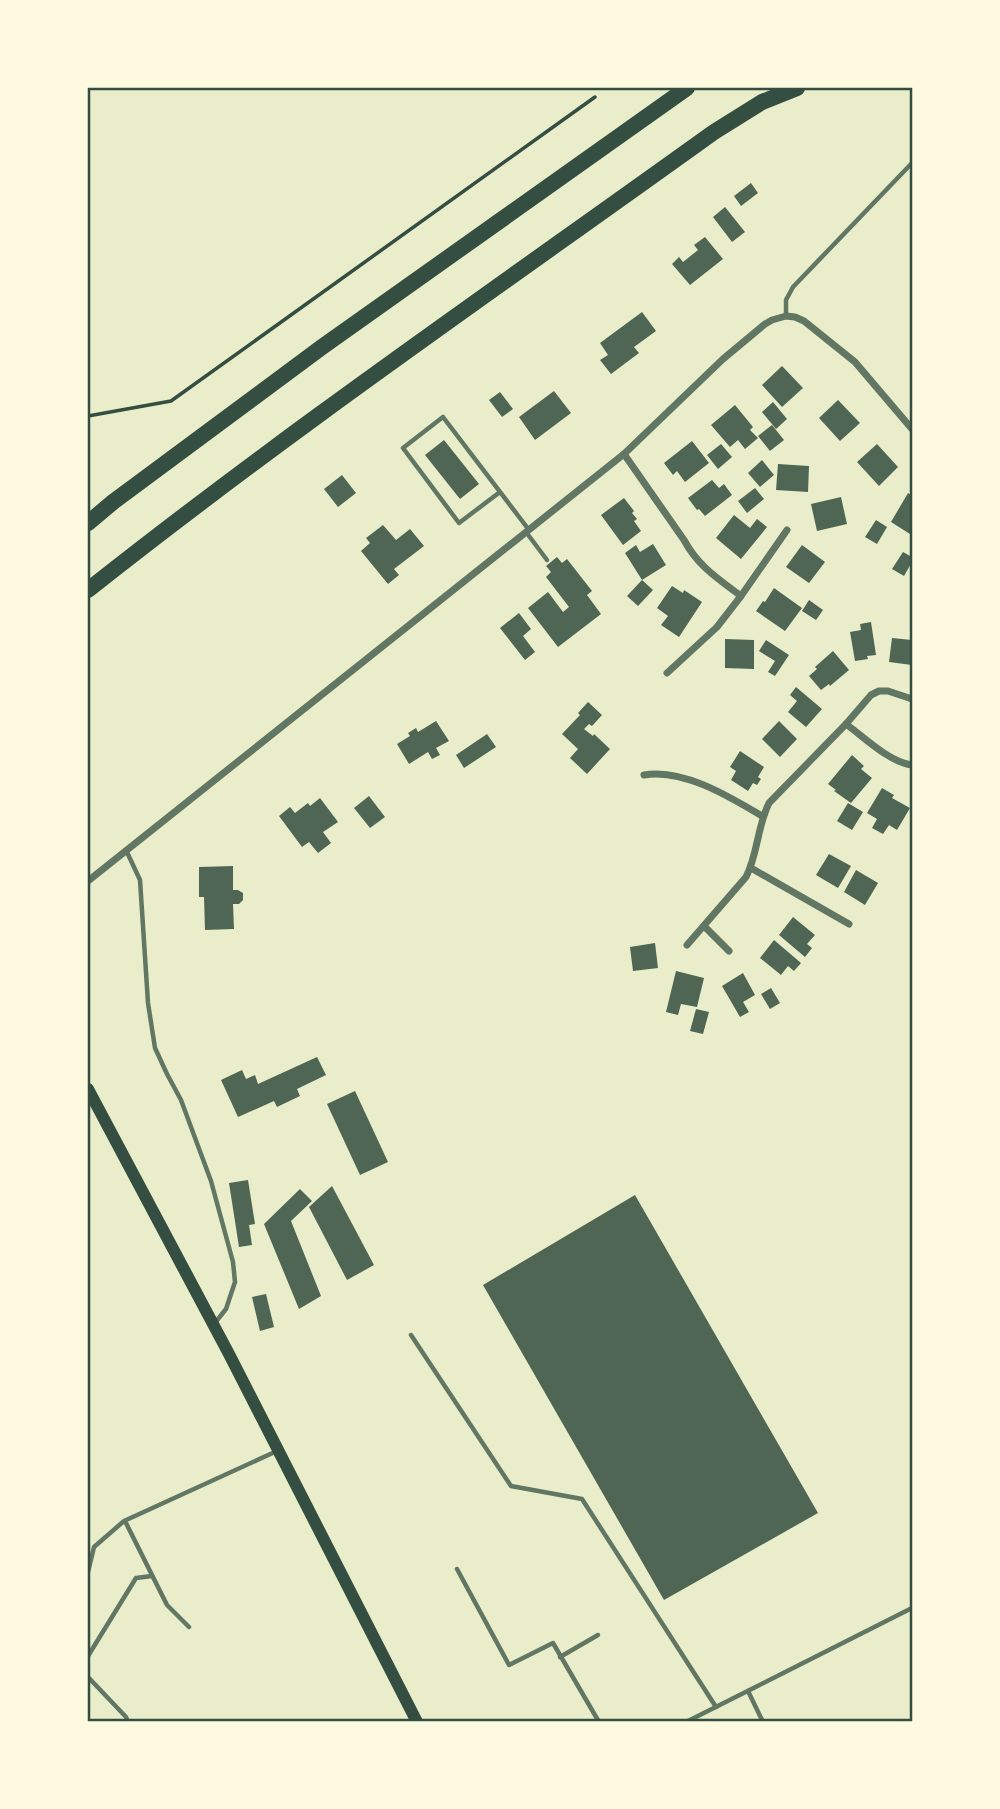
<svg xmlns="http://www.w3.org/2000/svg" width="1000" height="1809" font-family="'Space Grotesk',sans-serif">
<style>
.building{fill:#4f6655}
.lines{fill:none;stroke-linecap:round;stroke-linejoin:round}
.path{stroke:#344e41;stroke-width:3.5}
.service{stroke:#617663;stroke-width:4.5}
.minor{stroke:#617663;stroke-width:7}
.secondary{stroke:#344e41;stroke-width:12}
.motorway{stroke:#344e41;stroke-width:16}
.neatline{fill:none;stroke:#344e41;stroke-width:2.5}
</style>
<rect width="100%" height="100%" fill="#e9edc9"/>
<!-- building -->
<g class="building">
<path d="M751,183L758,193L741,206L734,196Z"/>
<path d="M725,207L745,232L732,242L713,217Z"/>
<path d="M705,237L723,259L690,285L672,264L679,257L683,262L698,250L694,245Z"/>
<path d="M642,312L656,331L634,347L639,353L611,374L600,360L608,355L600,343Z"/>
<path d="M782,366L803,388L782,407L762,385Z"/>
<path d="M554,391L571,413L535,440L519,417Z"/>
<path d="M500,392L513,409L502,417L489,400Z"/>
<path d="M838,400L860,423L840,441L819,418Z"/>
<path d="M773,402L787,419L776,429L762,412Z"/>
<path d="M735,405L753,427L750,430L758,438L745,449L738,440L730,447L711,425Z"/>
<path d="M772,425L784,440L770,451L758,436Z"/>
<path d="M444,440L479,484L460,499L425,455Z"/>
<path d="M692,441L709,463L685,482L677,471L673,475L664,463Z"/>
<path d="M721,444L732,457L718,469L707,455Z"/>
<path d="M877,444L898,467L879,486L857,462Z"/>
<path d="M762,460L774,475L760,487L748,473Z"/>
<path d="M778,464L809,466L808,492L776,490Z"/>
<path d="M342,475L356,493L338,507L324,489Z"/>
<path d="M712,480L719,488L724,484L732,495L705,516L699,509L697,510L688,498Z"/>
<path d="M755,488L764,499L747,513L738,501Z"/>
<path d="M908,493L912,496V530L910,534L891,522Z"/>
<path d="M841,497L847,524L817,531L811,504Z"/>
<path d="M624,498L634,511L632,513L637,519L634,521L641,531L623,545L601,515Z"/>
<path d="M734,515L750,528L757,519L767,527L741,559L716,538Z"/>
<path d="M876,520L887,527L877,544L865,537Z"/>
<path d="M383,525L396,540L410,529L424,546L394,569L399,575L388,584L361,551L370,543L366,538Z"/>
<path d="M653,544L666,565L642,580L625,553L636,545L640,552Z"/>
<path d="M802,545L825,562L809,583L786,567Z"/>
<path d="M903,552L912,557V562L904,576L892,569Z"/>
<path d="M557,557L562,563L567,559L592,591L587,595L601,614L558,647L528,608L548,592L563,612L569,607L546,577L551,572L546,566Z"/>
<path d="M642,580L653,590L638,606L627,596Z"/>
<path d="M672,586L683,593L684,590L702,602L679,637L661,625L668,616L657,608Z"/>
<path d="M774,588L802,608L785,631L756,611L763,601L765,602Z"/>
<path d="M809,600L823,610L816,620L802,611Z"/>
<path d="M519,613L531,629L523,636L535,652L525,660L500,628Z"/>
<path d="M871,622L876,655L867,656L868,659L855,661L850,632L861,630L860,624Z"/>
<path d="M892,638L912,640V665L889,662Z"/>
<path d="M725,639L754,640V669L725,668Z"/>
<path d="M766,640L789,655L775,676L768,672L775,661L759,651Z"/>
<path d="M833,651L849,670L830,686L829,684L821,690L809,676L817,669L815,667Z"/>
<path d="M796,687L822,709L806,727L788,712L797,701L790,695Z"/>
<path d="M588,702L602,715L592,726L589,724L584,729L593,736L594,734L610,749L587,774L570,758L578,749L562,734L580,715L578,713Z"/>
<path d="M436,721L449,741L436,748L440,755L432,759L428,752L409,764L397,744L410,736L408,733L416,728L418,732Z"/>
<path d="M779,721L797,739L780,757L762,739Z"/>
<path d="M487,734L496,747L464,768L456,755Z"/>
<path d="M740,751L764,767L758,777L761,779L757,785L753,783L748,791L731,780L736,771L730,767Z"/>
<path d="M852,755L864,766L861,769L872,778L851,803L834,791L836,790L828,784Z"/>
<path d="M882,788L894,795L892,798L910,808L897,830L889,825L883,834L872,828L877,819L867,813Z"/>
<path d="M369,796L385,817L370,828L354,808Z"/>
<path d="M320,798L338,822L323,832L331,843L318,853L309,842L302,847L279,816L290,807L295,813L308,803L310,806Z"/>
<path d="M848,803L863,812L852,830L837,821Z"/>
<path d="M829,854L851,866L838,888L816,875Z"/>
<path d="M233,866V890H238L243,893V900L239,904H233L234,929L205,930L204,897H199V867Z"/>
<path d="M856,870L878,883L865,905L844,892Z"/>
<path d="M793,917L815,935L807,944L812,948L805,957L779,935Z"/>
<path d="M774,940L801,963L794,971L788,966L781,975L760,958Z"/>
<path d="M655,943L658,968L633,971L630,947Z"/>
<path d="M676,971L704,978L697,1007L681,1004L678,1015L666,1012Z"/>
<path d="M743,973L755,995L743,1002L749,1012L740,1017L722,986Z"/>
<path d="M771,988L780,1003L770,1009L761,994Z"/>
<path d="M696,1009L709,1012L703,1034L690,1031Z"/>
<path d="M317,1057L326,1075L297,1089L300,1096L277,1107L274,1101L238,1117L221,1080L242,1070L246,1079L255,1075L258,1084Z"/>
<path d="M355,1091L388,1162L360,1175L327,1104Z"/>
<path d="M248,1180L255,1224L249,1225L252,1245L239,1247L229,1183Z"/>
<path d="M332,1186L374,1265L347,1280L309,1207Z"/>
<path d="M300,1189L312,1201L291,1221L321,1296L299,1309L264,1224Z"/>
<path d="M635,1195L818,1513L664,1600L483,1285Z"/>
<path d="M266,1294L274,1327L260,1331L252,1297Z"/>
</g>
<g class="lines">
<!-- path -->
<path class="path" d="M88,416L171,401L595,97"/>
<!-- service -->
<g class="service">
<path d="M786,316V300L793,287L912,163"/>
<path d="M500,492L459,523L403,448L443,417L529,530"/>
<path d="M526,532L547,560"/>
<path d="M126,850L140,880L148,1003L155,1048L167,1074L181,1100L211,1181L233,1262L235,1282L226,1309L214,1324"/>
<path d="M411,1335L511,1486L582,1499L716,1707"/>
<path d="M125,1521L167,1605L189,1627"/>
<path d="M457,1569L509,1665L553,1643L599,1722"/>
<path d="M88,1572L94,1547L124,1521L277,1451"/>
<path d="M88,1656L136,1578L152,1576"/>
<path d="M560,1657L598,1635"/>
<path d="M88,1677L126,1717L128,1722"/>
<path d="M748,1691L763,1722"/>
<path d="M686,1722L912,1608"/>
</g>
<!-- minor -->
<g class="minor">
<path d="M624,454L684,540C698,566 717,578 741,596"/>
<path d="M667,673L717,627L741,596L787,530"/>
<path d="M846,724C865,738 889,762 912,765"/>
<path d="M644,775C683,768 730,797 762,816"/>
<path d="M751,868L849,924"/>
<path d="M88,881L624,454L723,359L765,324L772,320L786,316L795,317L804,321L855,362L912,429"/>
<path d="M704,926L729,951"/>
<path d="M687,945L746,877C758,854 757,827 769,803L846,724L871,695L879,691H888L912,699"/>
</g>
<!-- secondary -->
<path class="secondary" d="M88,1089L229,1354L417,1722"/>
<!-- motorway -->
<g class="motorway">
<path d="M88,523L113,502L322,347L687,88"/>
<path d="M88,590C290,430 504,283 714,132L762,102L797,88"/>
</g>
</g>
<!-- border -->
<rect width="1000" height="1809" fill="none" stroke="#fefae0" stroke-width="178"/>
<rect x="89" y="89" width="822" height="1631" class="neatline"/>
</svg>
